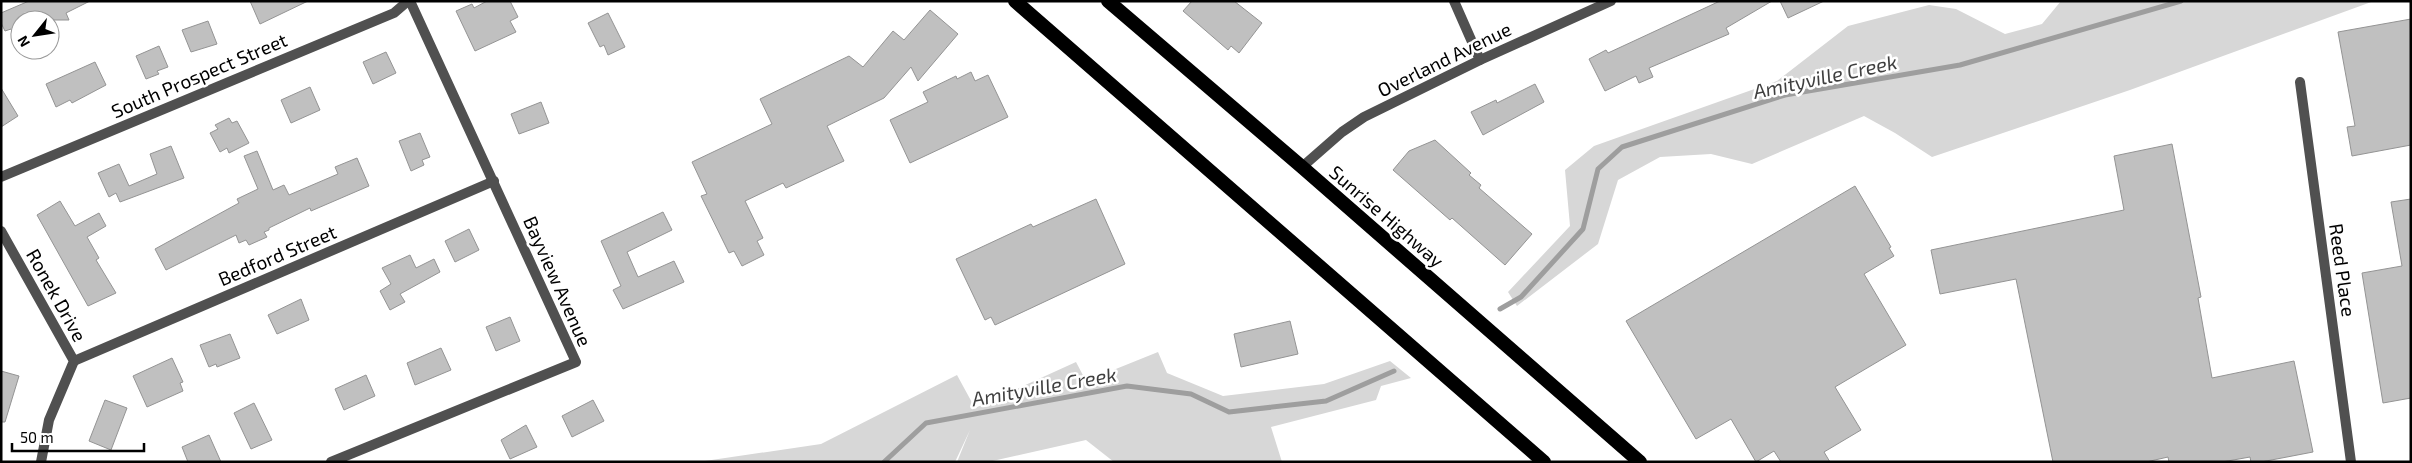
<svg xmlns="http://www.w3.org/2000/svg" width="2412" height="463" font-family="'Exo 2',sans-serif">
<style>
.green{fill:#d7d7d7}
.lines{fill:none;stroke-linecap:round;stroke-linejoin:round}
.stream{stroke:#9e9e9e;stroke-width:5}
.building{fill:#c0c0c0;stroke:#949494}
.minor{stroke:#505050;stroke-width:10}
.trunk{stroke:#000;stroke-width:14}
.labels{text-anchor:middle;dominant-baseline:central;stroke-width:5;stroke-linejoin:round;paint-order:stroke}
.street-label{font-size:19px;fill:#000;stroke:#fff}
.water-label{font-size:20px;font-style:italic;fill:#3f3f3f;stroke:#fff}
</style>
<rect width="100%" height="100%" fill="#fff"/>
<!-- green -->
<g class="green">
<path d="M2061,1H2374L2130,90L1932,157L1895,133L1864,116L1752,164L1711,154L1660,157L1618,180L1598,244L1517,306L1508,292L1570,226L1565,170L1594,146L1777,81L1848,26L1929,5L1956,9L2005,34L2042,24Z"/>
<path d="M1158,352L1167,373L1223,396L1324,384L1390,361L1411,378L1381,386L1376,400L1271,427L1282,462H1114L1086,440L988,462H957L970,430L955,462H698L821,444L957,375L975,408L1076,362L1086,381Z"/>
</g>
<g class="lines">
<!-- stream -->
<g class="stream">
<path d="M1500,309L1521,297L1583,229L1598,169L1622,147L1785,95L1960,65L2181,1"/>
<path d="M884,462L926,423L1127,386L1191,394L1229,412L1326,401L1394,371"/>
</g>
</g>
<!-- building -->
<g class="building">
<path d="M29,1H90L66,13L69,20H20V49H18L11,29L5,31L1,23V13Z"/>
<path d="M250,1H308L260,24Z"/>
<path d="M487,1H510L518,17L510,21L516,32L475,51L456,11L472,4L474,8Z"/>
<path d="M1192,1H1234L1262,23L1239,53L1231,46L1228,50L1183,11Z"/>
<path d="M1720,1H1772L1726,28L1729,34L1649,68L1653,77L1639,83L1636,76L1605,91L1589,59L1606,50L1608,53Z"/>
<path d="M1780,1H1824L1788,18Z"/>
<path d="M930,10L958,34L918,81L911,67L884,98L827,126L844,161L786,188L783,183L745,201L763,238L757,241L764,255L742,266L734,251L729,253L701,196L707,194L692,162L772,124L760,99L849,56L863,67L893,31L904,40Z"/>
<path d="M608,13L625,47L608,55L604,45L600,47L588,23Z"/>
<path d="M2411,19V145L2352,156L2347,127L2355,126L2338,32Z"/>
<path d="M208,21L217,44L191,52L182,30Z"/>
<path d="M159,46L168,67L157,71L159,74L146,79L136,56Z"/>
<path d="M386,52L396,73L373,84L363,62Z"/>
<path d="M95,62L106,85L72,103L70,100L56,107L46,84Z"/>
<path d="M971,72L975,81L988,75L1008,117L910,163L890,120L928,102L923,92L956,76L957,79Z"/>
<path d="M1535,84L1544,102L1483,135L1471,112L1496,100L1497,103Z"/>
<path d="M310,87L320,110L291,123L281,100Z"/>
<path d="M1,88L18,116L1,127Z"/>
<path d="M541,102L549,123L519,134L511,114Z"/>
<path d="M229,118L232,123L237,121L249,143L229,153L227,148L220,152L210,133L218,129L215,125Z"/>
<path d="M420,133L430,157L422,160L424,165L411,171L399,141Z"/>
<path d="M1435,140L1471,173L1469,175L1481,185L1479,188L1532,234L1505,265L1452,218L1450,220L1393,170L1409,151Z"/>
<path d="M2172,144L2201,297L2198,298L2212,378L2294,361L2313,452L2261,462H2251L2250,457L2222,462H2169L2168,457L2146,462H2053L2016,279L1940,294L1931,250L2124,210L2114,156Z"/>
<path d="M171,146L184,178L120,202L116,193L109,197L98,173L119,164L129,186L157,174L150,154Z"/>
<path d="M257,151L273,190L284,185L289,195L338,174L335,167L357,158L369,186L311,211L310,208L269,228V230L264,232L267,237L249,245L246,240L239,243L236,235L166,270L155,249L239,203L237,199L258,189L244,156Z"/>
<path d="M1855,186L1891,247L1889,248L1894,256L1864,274L1906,345L1835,387L1861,430L1824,452L1830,462H1781L1774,451L1756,462L1731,419L1696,439L1626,321Z"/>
<path d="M1096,199L1125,264L995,325L991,317L985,320L956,259L1031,224L1033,227Z"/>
<path d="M2411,199V398L2383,403L2362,273L2402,266L2391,202Z"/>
<path d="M60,201L75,226L99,213L106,226L87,237L99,258L96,260L116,293L88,306L37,215Z"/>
<path d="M663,212L672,230L627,252L638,277L674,261L684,282L623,309L613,290L621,286L601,241Z"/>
<path d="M469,229L479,250L455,262L445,241Z"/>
<path d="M410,255L416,268L434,259L440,272L400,294L405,302L390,310L380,291L391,284L382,268Z"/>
<path d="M301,299L309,320L277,334L268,315Z"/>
<path d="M510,317L520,341L496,351L486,327Z"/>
<path d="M1290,321L1298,354L1241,367L1234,334Z"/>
<path d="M230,334L240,358L217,367L216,364L209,367L200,345Z"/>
<path d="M441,348L451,370L415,385L407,363Z"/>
<path d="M172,358L183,382L180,383L183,391L147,407L133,376Z"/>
<path d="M1,371L19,376L5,422H1Z"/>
<path d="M366,375L375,396L344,410L335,389Z"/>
<path d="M105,400L127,408L111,450L89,441Z"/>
<path d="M593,400L604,421L572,437L562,416Z"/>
<path d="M254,403L272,440L251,449L234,413Z"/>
<path d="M526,425L537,447L510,459L501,440Z"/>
<path d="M209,435L221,462H188L182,447Z"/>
</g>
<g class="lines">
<!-- minor -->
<g class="minor">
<path d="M1454,1L1480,60"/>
<path d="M2300,82L2351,462"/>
<path d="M1302,167L1342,132L1364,117L1480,60L1611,1"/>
<path d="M1,177L394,13L408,1"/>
<path d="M1,231L74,361L49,420L41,462"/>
<path d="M74,361L494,181"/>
<path d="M331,462L576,362L410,1"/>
</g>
<!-- trunk -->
<g class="trunk">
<path d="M1015,1L1544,462"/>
<path d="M1108,1L1302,167L1640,462"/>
</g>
</g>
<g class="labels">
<!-- street labels -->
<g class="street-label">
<text transform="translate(1444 59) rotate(-26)">Overland Avenue</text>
<text transform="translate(199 75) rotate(-23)">South Prospect Street</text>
<text transform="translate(1387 216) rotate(41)">Sunrise Highway</text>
<text transform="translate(277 255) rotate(-23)">Bedford Street</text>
<text transform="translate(2343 270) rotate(82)">Reed Place</text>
<text transform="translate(558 281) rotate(66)">Bayview Avenue</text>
<text transform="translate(57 295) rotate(61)">Ronek Drive</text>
</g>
<!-- water labels -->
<g class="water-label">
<text transform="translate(1825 76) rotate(-12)">Amityville Creek</text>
<text transform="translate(1044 386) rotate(-10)">Amityville Creek</text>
</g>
</g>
<!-- border -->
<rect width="2412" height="463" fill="none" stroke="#000000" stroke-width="5"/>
<!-- north arrow -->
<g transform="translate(35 35) rotate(240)"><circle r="24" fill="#ffffff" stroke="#999999"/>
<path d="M0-4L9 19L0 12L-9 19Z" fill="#000000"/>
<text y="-8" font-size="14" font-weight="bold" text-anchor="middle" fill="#000000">N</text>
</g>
<!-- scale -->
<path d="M12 443v8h132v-8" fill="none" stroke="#000000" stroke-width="2.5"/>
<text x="20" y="443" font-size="15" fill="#000000" stroke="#ffffff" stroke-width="4" paint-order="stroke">50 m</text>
</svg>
